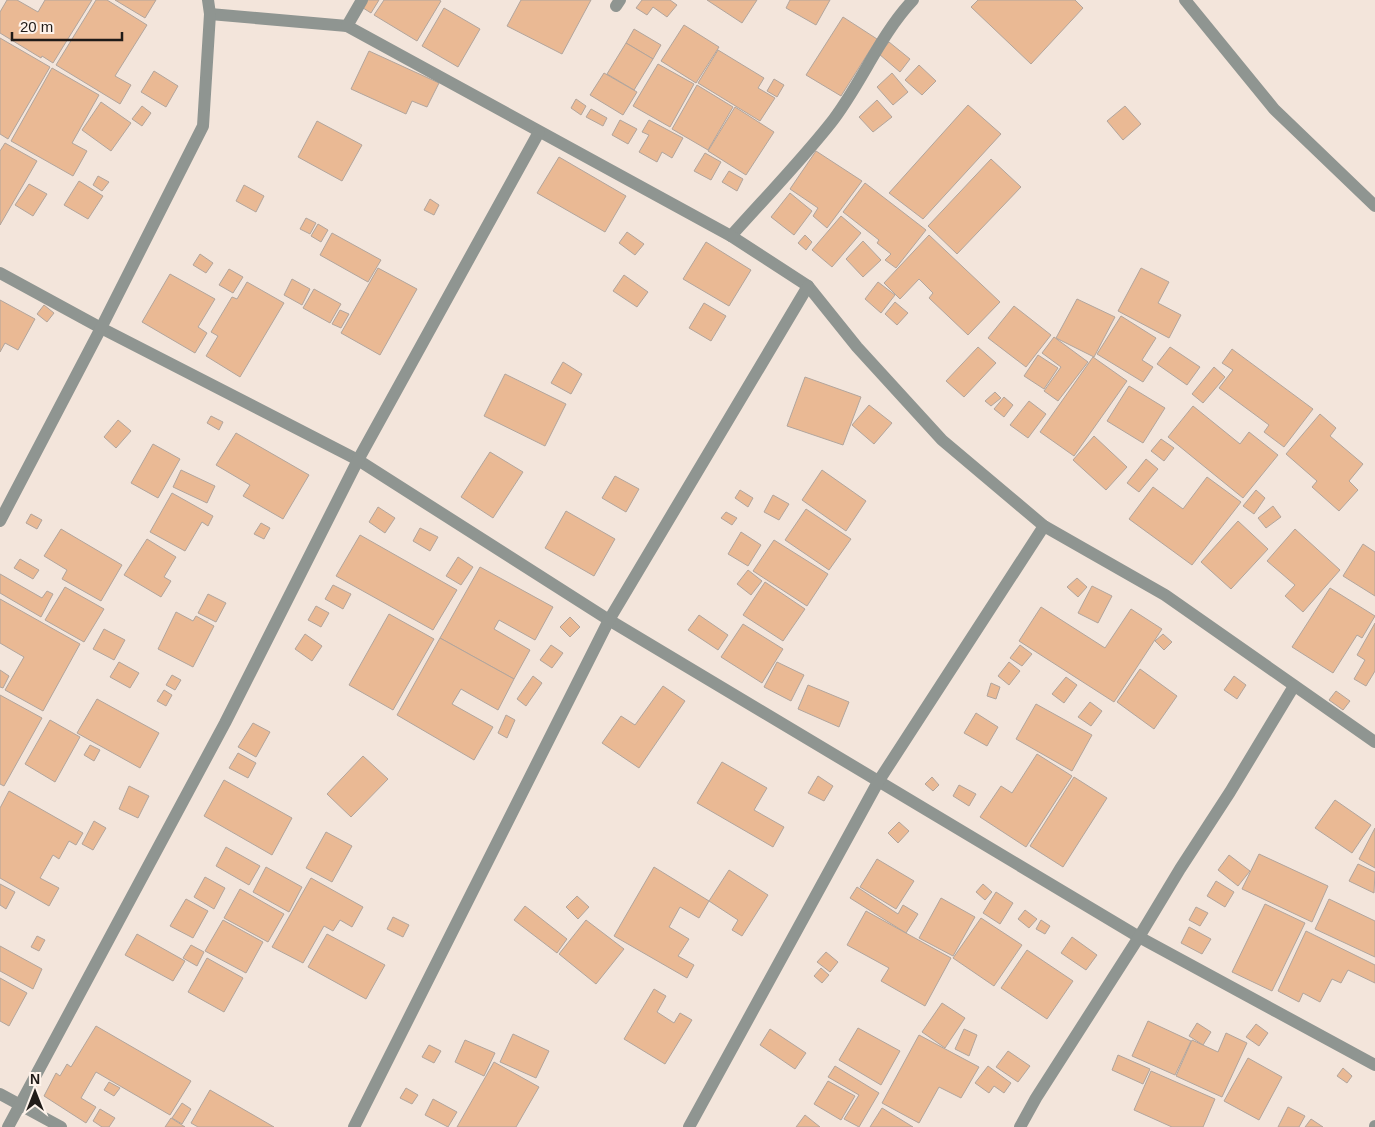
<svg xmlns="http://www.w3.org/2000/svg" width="1375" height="1127" font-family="Helvetica,sans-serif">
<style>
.building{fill:#eab994;stroke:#b2a59c}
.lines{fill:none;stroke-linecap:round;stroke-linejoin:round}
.lane{stroke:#8f9591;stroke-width:12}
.street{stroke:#8f9591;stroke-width:12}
</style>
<rect width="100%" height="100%" fill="#f3e5db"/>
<!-- building -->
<g class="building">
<path d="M7,0H17L38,12L45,0H92L53,63L42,56L41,58L0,33V12Z"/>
<path d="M96,0H107L147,25L115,76L131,85L120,104L56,65Z"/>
<path d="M115,0H156L145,18Z"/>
<path d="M364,0H379L371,13L360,6Z"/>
<path d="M384,0H439L441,1L417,41L374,15Z"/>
<path d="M521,0H591L562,54L507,26Z"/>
<path d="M642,0H670L677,5L667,17L653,7L647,15L636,8Z"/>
<path d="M707,0H757L742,23Z"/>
<path d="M790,0H830L816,25L786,8Z"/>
<path d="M978,0H1075L1083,8L1031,64L971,7Z"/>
<path d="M444,8L480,29L458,67L422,46Z"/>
<path d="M843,17L877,39L841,96L806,75Z"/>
<path d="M684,25L719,47L696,83L661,61Z"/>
<path d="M634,29L661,45L653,59L626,43Z"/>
<path d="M0,38L50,67L8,139L0,134Z"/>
<path d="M889,42L910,59L900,72L879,54Z"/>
<path d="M626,43L653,59L634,90L607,74Z"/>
<path d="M718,50L764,78L758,88L775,98L760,121L698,83Z"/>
<path d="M369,51L439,83L427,107L412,101L406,114L351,89Z"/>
<path d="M658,64L694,84L670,127L633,106Z"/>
<path d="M919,65L936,81L922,95L905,80Z"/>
<path d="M52,68L99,95L72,143L87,151L73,176L11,141Z"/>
<path d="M154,71L178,86L166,107L141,92Z"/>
<path d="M604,73L637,92L623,115L590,95Z"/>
<path d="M892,73L908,92L893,105L877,87Z"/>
<path d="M774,79L784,85L777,97L767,91Z"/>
<path d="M697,85L733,107L708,150L672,129Z"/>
<path d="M576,99L586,106L581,115L571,108Z"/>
<path d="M877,100L892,117L873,132L859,117Z"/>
<path d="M101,102L131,123L111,151L82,130Z"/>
<path d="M968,105L1001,134L923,219L889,193Z"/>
<path d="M142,106L151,113L142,126L132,119Z"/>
<path d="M1125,106L1141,124L1123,140L1107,121Z"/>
<path d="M735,107L774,132L746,175L708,151Z"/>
<path d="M591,109L607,118L603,126L586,117Z"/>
<path d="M620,120L637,129L628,144L612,135Z"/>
<path d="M649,120L683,138L672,158L662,152L657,162L639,152L649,135L642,132Z"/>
<path d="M317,121L362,145L342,181L298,157Z"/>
<path d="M5,143L37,161L0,225V151Z"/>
<path d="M816,151L862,181L827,228L813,216L818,208L790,189Z"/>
<path d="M705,153L721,162L711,180L694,171Z"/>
<path d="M559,157L626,196L605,232L537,193Z"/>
<path d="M991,159L1021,187L957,254L928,226Z"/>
<path d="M729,171L743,179L737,191L722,182Z"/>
<path d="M98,176L109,182L102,191L93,185Z"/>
<path d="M79,181L103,196L88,219L64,205Z"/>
<path d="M865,183L926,230L896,268L885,260L891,254L877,243L879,240L843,212Z"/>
<path d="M29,184L47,194L33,216L15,205Z"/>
<path d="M244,185L264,196L256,212L236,201Z"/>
<path d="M790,193L812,211L794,235L771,217Z"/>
<path d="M430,199L439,205L434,215L424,210Z"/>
<path d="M841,216L861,233L832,267L812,250Z"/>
<path d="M306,218L316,223L310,234L300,229Z"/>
<path d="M318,224L328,230L321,242L311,236Z"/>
<path d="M627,232L644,244L635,255L619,243Z"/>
<path d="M332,233L381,260L368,282L320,255Z"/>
<path d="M805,235L812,242L806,250L798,243Z"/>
<path d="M929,235L1000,302L968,335L929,298L933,293L919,279L900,299L884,283Z"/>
<path d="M863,241L881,260L863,277L846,259Z"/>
<path d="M706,242L751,270L729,306L683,279Z"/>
<path d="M200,254L213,263L206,273L193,265Z"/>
<path d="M378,268L417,289L380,355L341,333Z"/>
<path d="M1141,268L1169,282L1158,303L1181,315L1169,338L1118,311Z"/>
<path d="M229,269L243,277L233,293L219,285Z"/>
<path d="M170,274L215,299L198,327L207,333L195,353L142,322Z"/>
<path d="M624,275L648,292L637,307L613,291Z"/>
<path d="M292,279L310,289L302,305L284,295Z"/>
<path d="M247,282L284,303L240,377L206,356L218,336L211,332L232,297L237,299Z"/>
<path d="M878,282L895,295L881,313L865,299Z"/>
<path d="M314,289L341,304L330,323L303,308Z"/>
<path d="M1077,299L1115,317L1094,357L1056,338Z"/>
<path d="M0,300L35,319L18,350L5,343L0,352Z"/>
<path d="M895,302L908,313L897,325L885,314Z"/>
<path d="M704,303L726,316L711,341L689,328Z"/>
<path d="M44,305L54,313L47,322L37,314Z"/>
<path d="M1014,306L1051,335L1026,367L988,338Z"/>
<path d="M340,310L349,314L341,328L332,324Z"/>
<path d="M1121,316L1156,338L1142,360L1153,367L1143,382L1097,354Z"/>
<path d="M1054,337L1088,362L1058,401L1044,391L1061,367L1042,353Z"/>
<path d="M978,347L996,363L964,397L946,381Z"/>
<path d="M1170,347L1200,367L1187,385L1157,364Z"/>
<path d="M1232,349L1313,409L1284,447L1264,432L1269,425L1219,388L1233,370L1222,363Z"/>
<path d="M1038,355L1058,368L1044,389L1024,376Z"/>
<path d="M1093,357L1127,381L1074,456L1040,432Z"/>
<path d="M563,362L582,374L571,394L551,383Z"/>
<path d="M1214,367L1225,377L1203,403L1192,394Z"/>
<path d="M505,374L566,404L545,446L484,416Z"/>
<path d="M805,377L861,397L843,445L787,426Z"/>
<path d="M1129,386L1165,408L1143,443L1107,421Z"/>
<path d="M995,392L1001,398L991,406L985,401Z"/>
<path d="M1004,397L1013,405L1004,417L994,409Z"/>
<path d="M1029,401L1046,414L1028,438L1010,425Z"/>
<path d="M869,405L892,423L874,444L852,425Z"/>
<path d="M1193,406L1240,444L1249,432L1278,455L1243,498L1168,437Z"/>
<path d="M1320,414L1336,428L1330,436L1363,464L1349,481L1358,490L1339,511L1312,487L1317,481L1286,454Z"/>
<path d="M211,416L223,422L219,430L207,423Z"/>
<path d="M118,420L131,431L116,448L104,437Z"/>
<path d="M236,433L309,475L283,519L243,496L250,485L216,465Z"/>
<path d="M1094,436L1127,467L1106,490L1073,460Z"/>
<path d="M1161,439L1174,448L1164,461L1151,451Z"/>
<path d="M153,444L180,459L158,498L131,483Z"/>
<path d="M490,452L523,472L493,518L461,497Z"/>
<path d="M1146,459L1158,469L1139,492L1127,483Z"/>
<path d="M181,470L215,486L207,503L173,487Z"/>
<path d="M822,470L866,501L846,531L802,500Z"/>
<path d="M615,476L639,489L626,512L602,498Z"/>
<path d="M1207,477L1241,502L1192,565L1129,519L1153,487L1183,509Z"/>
<path d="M740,490L753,498L748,507L735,498Z"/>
<path d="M1256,490L1265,498L1254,514L1243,506Z"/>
<path d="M172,493L213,516L208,526L202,522L185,551L150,532Z"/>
<path d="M773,495L789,504L779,520L764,512Z"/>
<path d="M1273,506L1281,517L1266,528L1258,518Z"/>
<path d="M378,507L395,518L385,533L369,522Z"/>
<path d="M806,509L851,539L829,570L785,540Z"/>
<path d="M566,511L615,539L594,576L545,548Z"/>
<path d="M726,512L737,518L732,525L721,518Z"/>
<path d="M31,514L42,520L37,529L26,523Z"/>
<path d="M1238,521L1268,549L1231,589L1201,562Z"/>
<path d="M261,523L270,528L264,539L254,534Z"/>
<path d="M420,528L438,537L430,551L413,541Z"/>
<path d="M61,529L122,565L101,601L62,579L67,570L44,556Z"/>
<path d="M1295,529L1340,570L1303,612L1285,596L1295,585L1267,561Z"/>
<path d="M741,532L761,545L748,566L728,554Z"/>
<path d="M360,535L457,590L433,630L336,576Z"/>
<path d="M147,539L176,557L164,577L171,581L161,597L124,575Z"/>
<path d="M774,540L828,574L807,606L753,571Z"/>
<path d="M1363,544L1375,552V596L1343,576Z"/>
<path d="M458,557L473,567L461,585L446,576Z"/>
<path d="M20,559L39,570L33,579L14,568Z"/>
<path d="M480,567L553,607L535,640L499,620L494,629L530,650L514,679L440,638Z"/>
<path d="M748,570L762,581L751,595L737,584Z"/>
<path d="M0,574L42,598L47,591L53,594L41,617L0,593Z"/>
<path d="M1077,578L1087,587L1078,597L1067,587Z"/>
<path d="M765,582L805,609L783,641L743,615Z"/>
<path d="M333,585L351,594L343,609L325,599Z"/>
<path d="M1092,586L1112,596L1098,623L1078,613Z"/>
<path d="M65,587L104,609L84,642L45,620Z"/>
<path d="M1330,588L1375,616L1362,638L1357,635L1333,673L1292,647Z"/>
<path d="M208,594L226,603L216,622L198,613Z"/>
<path d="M0,599L80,644L43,711L5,690L24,657L0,643Z"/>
<path d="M316,606L329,613L321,627L308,620Z"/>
<path d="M1041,607L1105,648L1131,609L1162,629L1114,702L1019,641Z"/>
<path d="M176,612L193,621L196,616L214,626L193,667L158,649Z"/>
<path d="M389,614L434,639L393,710L349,685Z"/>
<path d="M699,615L728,635L718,650L688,630Z"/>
<path d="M570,617L580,627L570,637L560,627Z"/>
<path d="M1375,623V671L1366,686L1354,679L1365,660L1357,655Z"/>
<path d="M743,624L783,649L762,683L721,657Z"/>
<path d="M104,629L125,640L114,660L93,649Z"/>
<path d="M305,634L322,646L312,661L295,649Z"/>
<path d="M1163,634L1172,642L1164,650L1155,641Z"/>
<path d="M440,638L514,679L498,710L461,689L452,704L493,727L474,760L397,715Z"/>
<path d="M551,645L563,653L552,668L540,660Z"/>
<path d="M1020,645L1032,654L1022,666L1010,658Z"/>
<path d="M119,662L139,673L130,688L110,677Z"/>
<path d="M777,662L804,675L791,701L764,687Z"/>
<path d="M1009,662L1020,671L1009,685L998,676Z"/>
<path d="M1140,669L1177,696L1154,729L1117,702Z"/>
<path d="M0,670L9,676L3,688L0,687Z"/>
<path d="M172,675L181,680L175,690L166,685Z"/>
<path d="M533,676L542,683L526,706L517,699Z"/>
<path d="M1234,676L1246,685L1237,699L1224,690Z"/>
<path d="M1066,677L1077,685L1064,703L1052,694Z"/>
<path d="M991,683L1000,687L996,699L987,696Z"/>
<path d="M808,685L849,702L839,727L798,709Z"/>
<path d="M663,686L685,701L639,768L602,743L621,716L635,725Z"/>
<path d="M164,690L172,695L166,706L157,701Z"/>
<path d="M1336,691L1350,701L1343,710L1329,700Z"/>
<path d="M0,695L42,718L4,786L0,784Z"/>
<path d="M97,699L159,733L140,768L77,733Z"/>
<path d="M1090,702L1102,711L1091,726L1078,717Z"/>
<path d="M1036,704L1092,735L1072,771L1016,739Z"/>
<path d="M976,713L998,727L987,746L964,733Z"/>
<path d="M506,715L515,720L507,738L498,733Z"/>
<path d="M50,720L80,737L55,782L25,764Z"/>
<path d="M253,723L270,732L256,757L238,747Z"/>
<path d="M90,745L100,750L94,761L84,755Z"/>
<path d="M238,753L256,763L248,778L229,768Z"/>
<path d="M1037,754L1072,776L1026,847L980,817L1001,786L1012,793Z"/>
<path d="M363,756L388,779L351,817L327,794Z"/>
<path d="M722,762L767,788L754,810L784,827L773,847L697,803Z"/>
<path d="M818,776L833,786L824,801L808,793Z"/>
<path d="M932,777L939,785L933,791L925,784Z"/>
<path d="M1074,777L1107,798L1063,867L1030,846Z"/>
<path d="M224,780L292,818L272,855L204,816Z"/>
<path d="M959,785L976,794L969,806L953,796Z"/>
<path d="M129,786L149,796L138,818L119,809Z"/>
<path d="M9,791L83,833L76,845L69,841L59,859L53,855L40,878L59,888L49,906L0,878V808Z"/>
<path d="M1335,800L1371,825L1352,853L1315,828Z"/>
<path d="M94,821L106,828L93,850L82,844Z"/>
<path d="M899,822L909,831L898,843L888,833Z"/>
<path d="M1375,828V868L1359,859Z"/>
<path d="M326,832L352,846L332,882L306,868Z"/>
<path d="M226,847L260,866L249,885L216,866Z"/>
<path d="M1259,854L1328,886L1312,922L1242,889Z"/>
<path d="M1229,855L1250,871L1238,886L1218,870Z"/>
<path d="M877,859L914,881L896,909L860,887Z"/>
<path d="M1358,864L1375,872L1374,893L1349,881Z"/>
<path d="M266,867L302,887L289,912L253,892Z"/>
<path d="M654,867L709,901L699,918L680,907L669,927L689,939L678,956L694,965L687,978L614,936Z"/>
<path d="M729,870L768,895L742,936L732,930L738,920L709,901Z"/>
<path d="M205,877L225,888L214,909L194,897Z"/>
<path d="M311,878L363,907L352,927L340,920L333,931L324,926L303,963L272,947Z"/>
<path d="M1216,881L1234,892L1225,907L1207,896Z"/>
<path d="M0,884L15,892L6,909L0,905Z"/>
<path d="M983,884L992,892L985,900L976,892Z"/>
<path d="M857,887L898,914L903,905L918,914L906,933L850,898Z"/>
<path d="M240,889L284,914L268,942L224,918Z"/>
<path d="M996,892L1013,903L1000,924L983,913Z"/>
<path d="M577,896L589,907L578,919L566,907Z"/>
<path d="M941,898L975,917L953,956L919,938Z"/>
<path d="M186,899L208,911L193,938L170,926Z"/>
<path d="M1329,899L1375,921V957L1315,929Z"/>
<path d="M1265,904L1305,923L1272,991L1232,972Z"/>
<path d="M525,906L567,939L557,953L514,920Z"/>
<path d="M1196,907L1208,913L1200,926L1189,920Z"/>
<path d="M1025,910L1037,919L1029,928L1018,919Z"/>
<path d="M866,911L951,958L925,1006L881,981L889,968L847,945Z"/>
<path d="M393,917L409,925L403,937L387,929Z"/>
<path d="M981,918L1022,945L994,986L953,958Z"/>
<path d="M223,920L263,942L246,973L205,951Z"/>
<path d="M586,920L624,949L596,984L559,954Z"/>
<path d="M1041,920L1050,926L1045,934L1036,929Z"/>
<path d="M1189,927L1211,939L1202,954L1181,943Z"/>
<path d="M1306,931L1375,965V983L1348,970L1341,983L1332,979L1320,1002L1303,993L1299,1002L1278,991Z"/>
<path d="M137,934L185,961L173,981L125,955Z"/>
<path d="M327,934L385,965L366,999L308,967Z"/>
<path d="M37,936L45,940L39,951L31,947Z"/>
<path d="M1072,937L1097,955L1086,970L1061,953Z"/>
<path d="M191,945L204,952L197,966L183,958Z"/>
<path d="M0,946L42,969L33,989L0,971Z"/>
<path d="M1027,950L1073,981L1047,1019L1001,988Z"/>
<path d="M826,952L838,962L830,972L817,962Z"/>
<path d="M207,958L243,978L224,1012L188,992Z"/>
<path d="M821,968L829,975L822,983L814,976Z"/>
<path d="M0,978L27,993L9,1026L0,1021Z"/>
<path d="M654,989L666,996L657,1012L674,1023L680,1013L692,1020L665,1064L624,1039Z"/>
<path d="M942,1003L965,1018L945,1048L922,1032Z"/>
<path d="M1148,1021L1191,1041L1175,1075L1132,1056Z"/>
<path d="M1197,1023L1211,1032L1203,1045L1189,1036Z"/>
<path d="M1256,1024L1268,1033L1259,1046L1246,1037Z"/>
<path d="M96,1026L191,1081L170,1115L96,1072L81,1098L96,1107L86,1123L44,1096L56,1073L60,1076L67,1064L71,1067Z"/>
<path d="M858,1028L900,1051L881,1085L839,1060Z"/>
<path d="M770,1029L806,1053L795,1069L760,1045Z"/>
<path d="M964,1029L977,1035L969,1056L955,1049Z"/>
<path d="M1226,1033L1247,1043L1222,1097L1176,1076L1192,1040L1218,1052Z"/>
<path d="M513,1034L549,1051L536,1078L500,1062Z"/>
<path d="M919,1035L979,1067L961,1098L939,1087L919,1123L882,1103Z"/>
<path d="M465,1040L495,1053L484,1076L455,1062Z"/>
<path d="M429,1045L441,1051L434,1063L422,1057Z"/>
<path d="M1008,1051L1030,1066L1018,1082L996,1067Z"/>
<path d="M1118,1055L1150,1069L1143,1084L1112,1070Z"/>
<path d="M1248,1058L1282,1077L1259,1120L1224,1101Z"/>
<path d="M494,1062L539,1087L516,1127H457Z"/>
<path d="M835,1066L879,1093L859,1127L844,1119L859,1095L828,1077Z"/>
<path d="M988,1066L1011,1083L1004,1093L994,1086L989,1093L975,1083Z"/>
<path d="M1343,1068L1352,1076L1347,1083L1337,1076Z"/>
<path d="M1151,1071L1215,1099L1203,1127H1172L1134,1110Z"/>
<path d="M828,1081L855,1096L841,1120L814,1104Z"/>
<path d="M109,1082L120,1088L114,1096L104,1090Z"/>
<path d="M406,1088L418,1095L412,1104L400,1098Z"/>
<path d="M210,1090L274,1127H198L191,1123Z"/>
<path d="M433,1099L457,1112L448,1127L425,1115Z"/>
<path d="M182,1103L191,1109L182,1124L172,1118Z"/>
<path d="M1288,1107L1305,1116L1299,1127H1278Z"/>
<path d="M882,1108L913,1127H870Z"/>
<path d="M100,1109L115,1118L109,1127H102L93,1121Z"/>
<path d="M805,1115L820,1127H796Z"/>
<path d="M171,1118L185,1127H165Z"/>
<path d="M1311,1119L1323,1127H1305Z"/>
</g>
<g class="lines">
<!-- lane -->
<g class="lane">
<path d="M1185,0L1274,109L1375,206"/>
<path d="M731,236C764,199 799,163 830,124C861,85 879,36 913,0"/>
</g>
<!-- street -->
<g class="street">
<path d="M616,6L620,0"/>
<path d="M210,14L347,26L731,236L808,286L857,347L942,440L1044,526L1165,595L1375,742"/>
<path d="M347,26L362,0"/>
<path d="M0,273L101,328L358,460L609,620L1139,937L1375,1065"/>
<path d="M0,521L101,328L203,126L210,14L208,0"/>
<path d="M0,1094L61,1127"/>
<path d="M8,1127L225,723L358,460L539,132"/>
<path d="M354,1127L609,620L808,286"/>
<path d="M689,1127L878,782L1044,526"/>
<path d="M1020,1127L1036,1098L1139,937L1180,869L1230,792L1294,686"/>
<path d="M1375,1127V1126"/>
</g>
</g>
<!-- north arrow -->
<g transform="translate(35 1092)" stroke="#fef3eb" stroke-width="4" paint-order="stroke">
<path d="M0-4L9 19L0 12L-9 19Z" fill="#201b18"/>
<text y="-8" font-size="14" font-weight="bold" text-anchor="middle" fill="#201b18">N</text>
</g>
<!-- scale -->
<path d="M12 32v8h110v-8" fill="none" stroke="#201b18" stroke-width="2.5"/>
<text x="20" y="32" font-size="15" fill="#201b18" stroke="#fef3eb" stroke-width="4" paint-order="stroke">20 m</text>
</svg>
